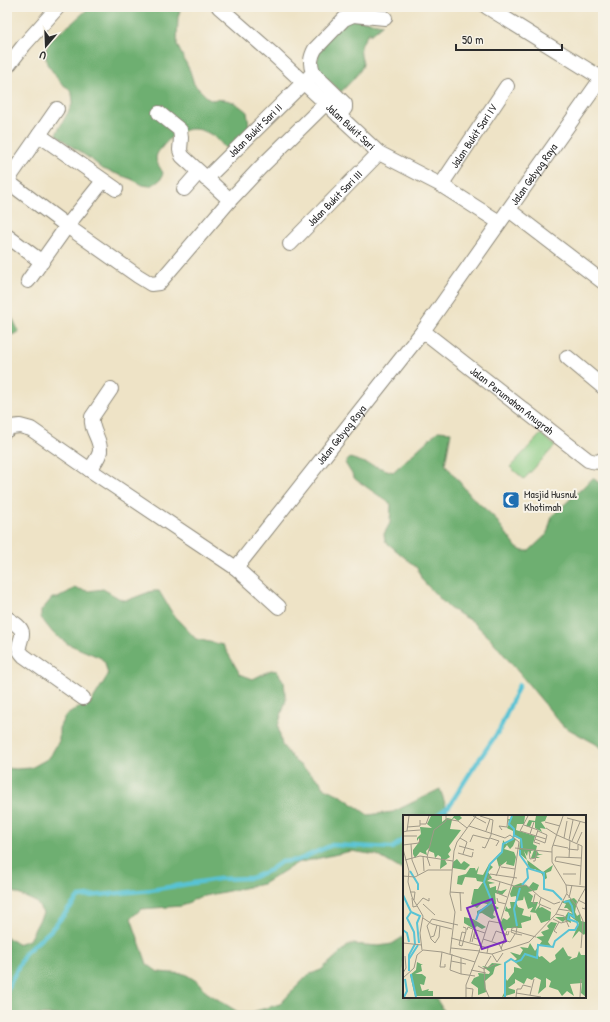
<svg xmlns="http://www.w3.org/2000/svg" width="610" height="1022" font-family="'Patrick Hand',sans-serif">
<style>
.green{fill:#89cb83;stroke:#5a7b57}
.forest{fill:#6eaf71;stroke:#4c6d4e}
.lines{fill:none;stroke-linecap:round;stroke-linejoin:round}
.stream{stroke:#59c3d4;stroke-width:4.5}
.minor-casing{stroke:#8c8778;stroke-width:16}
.minor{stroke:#fff;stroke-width:14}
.labels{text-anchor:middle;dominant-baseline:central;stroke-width:4;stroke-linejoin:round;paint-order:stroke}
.street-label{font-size:11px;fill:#2b2b2b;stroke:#f7f3e8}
.poi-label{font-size:11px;fill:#2b2b2b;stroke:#f7f3e8;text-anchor:start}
.inset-river{fill:none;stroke:#59c3d4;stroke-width:2}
.inset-road{fill:none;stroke:#a09988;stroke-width:1}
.view{fill:#7b2cbf;fill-opacity:0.15;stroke:#7b2cbf;stroke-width:2}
.inset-edge{fill:none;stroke:#2b2b2b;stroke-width:2}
</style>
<rect width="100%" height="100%" fill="#f7f3e8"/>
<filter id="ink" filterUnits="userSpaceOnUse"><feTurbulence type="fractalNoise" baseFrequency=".025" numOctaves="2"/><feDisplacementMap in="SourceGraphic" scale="8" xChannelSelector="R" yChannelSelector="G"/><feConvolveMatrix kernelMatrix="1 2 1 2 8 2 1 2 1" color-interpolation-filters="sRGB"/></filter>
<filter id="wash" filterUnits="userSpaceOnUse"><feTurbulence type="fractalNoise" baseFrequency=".012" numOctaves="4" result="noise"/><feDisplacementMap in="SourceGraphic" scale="16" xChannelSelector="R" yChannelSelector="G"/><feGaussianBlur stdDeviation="0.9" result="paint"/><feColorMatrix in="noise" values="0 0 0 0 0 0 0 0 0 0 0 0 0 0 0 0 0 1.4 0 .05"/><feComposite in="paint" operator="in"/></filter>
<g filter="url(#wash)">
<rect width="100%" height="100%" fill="#eee3c6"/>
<!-- green -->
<path class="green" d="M541,434L555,446L524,479L510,467Z"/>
<!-- forest -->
<g class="forest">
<path d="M90,7H181L178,17L177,45L190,71L194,84L210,100C228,98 234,101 247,112L249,125L241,142L225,148C207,124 182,122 163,146C160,150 156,153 156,159C157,164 161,169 163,173L161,179L156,183L149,186L143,185L131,179L103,169L92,160L71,146L56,134L71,107L73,101L72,94L68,88L62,84L47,64L45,51L51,39L72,23Z"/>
<path d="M340,17L383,24L370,35V31C365,38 359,46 361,55C361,58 363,61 363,64C362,72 346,86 341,92L322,74L317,64L320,35L333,18Z"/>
<path d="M7,314L13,319L19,332L7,337Z"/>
<path d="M438,431L451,432L445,464L471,496L494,517L517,548L523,551H529L547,534L552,516L593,478L603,486V750L596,744L563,726L491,639L472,621L449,608L422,580L417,568L385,541L384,534L390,523L391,504L355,479L345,463L350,458L393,472Z"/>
<path d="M75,588L88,591L103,589L122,600H128L152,591H159L174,616L196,639L223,645L240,674L253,679L271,670L277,671L284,682L286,700L278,726L282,745L296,762L320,781L322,787L340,795L368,815L393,812L440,789L448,812L447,816H404V871L377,855L351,851L297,863L263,884L199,897L182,906L141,909L131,918L147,964L158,972L185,974L198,982L206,992L238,1012H252L280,1004L308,975L321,970L350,944L379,946L392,944L403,937L404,997H435L444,1011L456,1015H7V937L17,944L29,940L43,913L36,902L7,889V768L16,769L31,768L49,758L59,741V728L65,716L83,705L90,704L108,675L105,663L101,658L68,644L53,633L41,618V611L52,598H58Z"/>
</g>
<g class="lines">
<!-- stream -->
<g class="stream">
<path d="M436,816L449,806L470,773L500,729L519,685"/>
<path d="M7,990L25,953L50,931L79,897L151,890L218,879L251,878L270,870L281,862L298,860L332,845L392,848L404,839"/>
</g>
</g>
</g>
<g filter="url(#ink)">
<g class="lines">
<!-- minor casing -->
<g class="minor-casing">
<g id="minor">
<path id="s1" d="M219,7L275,56L379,153L441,185L499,222"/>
<path d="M487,7L601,78"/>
<path d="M7,67L24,45L58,7"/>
<path d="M313,73L345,104V108L339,116"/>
<path d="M159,113L180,130L181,138L180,150L182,156L230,200"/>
<path d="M39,135L116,189"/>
<path id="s2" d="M206,179L313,73C310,64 310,58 315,49L344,19L353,15L385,18"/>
<path d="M7,181L67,226L138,276L151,284L159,283L230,200L260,168L326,103"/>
<path d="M7,181L57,109"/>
<path id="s3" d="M441,185L507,86"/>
<path d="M184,189L199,172"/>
<path d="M509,210L603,282"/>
<path d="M7,236L42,262"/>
<path id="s4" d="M290,244L379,153"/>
<path d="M28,281L67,226L103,181"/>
<path id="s5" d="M423,331L588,460C594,462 598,463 603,459"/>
<path d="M567,357L603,387"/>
<path id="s6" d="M7,430L11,427L20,426L31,429L90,470L236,568L423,331L603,76"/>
<path d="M90,470C93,464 99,458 100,451C101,439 90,430 92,417L111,389"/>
<path d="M236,568L279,607"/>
<path d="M7,618C11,621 15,623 18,626C26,633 20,639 19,647C19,651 22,654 24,656L83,698"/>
</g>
</g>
<!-- minor -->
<use href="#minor" class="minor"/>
</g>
</g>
<!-- icons -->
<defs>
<g id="mosque-square" transform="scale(0.9)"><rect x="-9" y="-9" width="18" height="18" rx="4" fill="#1f6fb2" stroke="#f7f3e8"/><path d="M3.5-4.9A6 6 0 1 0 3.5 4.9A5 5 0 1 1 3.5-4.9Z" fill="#fff"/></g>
</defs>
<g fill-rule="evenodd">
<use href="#mosque-square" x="511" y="500"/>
</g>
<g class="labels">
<!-- street labels -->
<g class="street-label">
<text stroke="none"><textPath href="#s1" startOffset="178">Jalan Bukit Sari</textPath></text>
<text stroke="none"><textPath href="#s2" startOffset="69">Jalan Bukit Sari II</textPath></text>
<text stroke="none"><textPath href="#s3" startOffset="59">Jalan Bukit Sari IV</textPath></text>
<text stroke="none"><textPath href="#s6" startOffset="767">Jalan Gebyog Raya</textPath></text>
<text stroke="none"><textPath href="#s4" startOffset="64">Jalan Bukit Sari III</textPath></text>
<text stroke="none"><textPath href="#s5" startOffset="113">Jalan Perumahan Anugrah</textPath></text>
<text stroke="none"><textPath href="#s6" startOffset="443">Jalan Gebyog Raya</textPath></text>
</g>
<!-- poi labels -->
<g class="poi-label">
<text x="524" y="494">Masjid Husnul<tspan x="524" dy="13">Khotimah</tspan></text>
</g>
</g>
<!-- overview -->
<g transform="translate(403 815)">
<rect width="183" height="183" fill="#eee3c6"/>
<path d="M28,1H39V7L44,3L49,4L51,1H57L59,3L55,6L51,3L49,5L47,14L58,15L46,31L48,35L45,39L47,42L42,45L44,49L37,54L38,42L35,40L32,43L31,38L26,36V33L23,36L24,40L17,37L12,43L10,39V35L16,27V23L14,26V23L18,19L17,12L29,13L24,9ZM108,1H122L121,9H114L113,15L132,21L130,29L134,31L133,35L136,39H140L133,41L137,43H128L131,35L128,36V39L125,36L124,41L121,36L124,45L116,38L117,24L110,21V16L104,13L106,9L105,4H108ZM133,1H144L142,6L138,7L143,14L137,13L139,17L132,13V7H129L127,12L123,11L126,5L132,6ZM110,23L113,24L110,31L107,34L104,30L101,34L111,37L113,42L111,51L103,49L104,46L96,52L93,42L99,36L100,25L103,29ZM54,44L58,49L61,46L67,50L62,55L50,53V47ZM124,45L140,57L150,50L148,56L143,58L144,63L141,65L139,59L132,54H126ZM86,49L90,52L85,57L89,63L84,66L92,68L86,69L87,73L93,71V75L98,76L104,74L99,80L92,78L93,89H89L96,93L91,96L90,100L93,102L89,104L79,98L74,99V96L85,91L84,89L79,88L74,93L68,89L71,74H75L80,67L74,66L73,63L62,62L59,70L54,69L55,61L63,59L67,53H72L73,56L76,51L74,59L80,60ZM130,67L136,70L134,75L125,77L130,81L128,87H135L132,96L138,88L136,93L139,92L148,97L147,105L138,108L133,98L127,97L130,92L125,94L121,81L120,85L113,86V81L108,82L107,79L110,71L118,68L126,72ZM171,83L174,86L172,97L174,101L177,99L178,106L182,107L183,117L181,120L176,116L169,124L176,108L167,101L168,108L162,105L160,107L152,102H162L165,97L170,99L164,93H161L163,89L158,87ZM107,87H113L115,92L121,94L119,100L127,102L128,99V105L118,108L119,113H104L102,116L98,112V107L100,103L104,105L107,102L105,97L102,96L103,91L105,94L108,93ZM61,102L70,104L83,112L79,114L74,111L71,114L61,108ZM148,107L154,108L145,127L148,131L136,130L134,138L136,142L139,141L147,148L153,144L152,140L160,132L165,141L169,142L166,145L174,142L176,136L178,140H183V182L178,178L179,168L167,169L171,181L164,176L159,181L155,175L146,172L148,166L143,163V172L135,179L138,165L132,162L129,165L124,163L121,169L112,164V168L105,173L112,175V178L99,182L102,176L101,159L104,166L111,157V152L119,154L111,146L114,144L107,137L117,140L120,135L117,132L125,133L127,128L132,136L139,126L133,122L141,121L138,117L146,114L144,111ZM14,147L20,150H18L19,156L12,159H19L23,162L21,170L17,169L19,176L26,174L25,176H30V181H12L7,160L13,155ZM89,148L99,149L92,152L90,159L82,166L83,177L75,180V173L68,168L71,163L76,161L75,158L86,159L87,157L79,151L85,152Z" fill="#6eaf71"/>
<path class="inset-river" d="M109,1L106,9L111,14V20L118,24L119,33M117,35V40L127,54L141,58V74L150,76L159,85M7,56L15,69V75M119,70L125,63L124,54L126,53M0,80L8,97L17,101L14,108L16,128M73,105L76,97L89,87L81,67L87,49L99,37L100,29L110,24L111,20M114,111L111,94L117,73M0,115L4,118L6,127M6,144L15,130M6,156V140L12,129L11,117L4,103L8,97M8,159L13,182M1,182L4,176L2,164M102,182V148L108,144L113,147L118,145L122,139L134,143L135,130L150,132L152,126L166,115H172L175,110L174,107L165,104L166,99L171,102L169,91L166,86L161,87"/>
<path class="inset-road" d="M70,1L83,8M77,1L90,5L88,20L82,33L79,32M125,1L117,16L143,24M164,3L183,8M43,4L55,6L64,13M142,7L157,11M17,9H23L26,1M121,10L135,15L131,27L137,29M66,11L102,23L107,20L116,27L111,62L97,108L86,106L76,137M4,12L17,11V5M143,13L154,20M99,15L96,11L104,12L105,1M4,16L17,15M83,16L87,4M0,17L4,16L6,1M127,19L131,7M154,20L179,31L177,70M0,21H14M57,23L64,27L60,39M87,23L96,26L93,31M161,23L164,6M132,24L142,28L144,20L135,16M166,25L170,5M169,26L177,7M67,27L70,20L86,24M174,28L179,17M8,29L9,45L15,60M0,30L16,28L17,23M150,30L165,33M56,31L71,35M112,33L149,37M0,34L6,56L5,67L9,82L20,101L17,118L19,135M165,34L175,35V30M126,36L127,44L133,43M55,38L69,42L70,37M20,41L21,56M155,42H153L152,46L178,51M155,42L179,43M166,43L167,25M2,45L17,41L50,46M130,46H132L134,36M27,51L24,42L31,15L43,6V1M98,52L112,54M160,59H173M0,61L12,62L25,55H49M93,61L98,49M114,63L87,59L85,63L114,72L123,70L137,82L151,89L157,87M97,67L94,78L104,82M163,70L182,72M7,77H12L11,85M47,77L61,78M57,77L58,96M132,79L130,88H133M164,79L173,90L180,106L178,133M9,83L10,92L14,91M94,83L95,87L103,89M138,83L136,89L148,94M166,83L169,70M175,85L183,89L182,94L179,93M20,89L32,100M14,90L20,83L26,86V83M173,90L183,72M155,94L167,96M153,99L161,101L166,112M20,103L29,109L49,114M29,104L24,111L28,124L32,128L36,122L37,111M29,104L55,110M150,104L158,108L165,106M64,115L65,112L72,115L69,127M108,115L133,122M154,118L151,116L156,107M113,119L114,112L109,113L108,117L113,119L119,120M28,122L31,121L34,110M48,123L78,131M74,124L71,123L73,115L82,118M80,124L96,129L99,135M89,126L93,116L105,120L106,116M67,127L70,114M0,128L19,130M100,129L104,126L107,127L112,119M56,130L59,131L63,116V113L60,112M56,130L59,117L63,118M78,131L85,133L84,138M48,133L77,136M98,134L104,116M39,137L37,152H42V149M47,139L52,97L47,79L51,36L54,27L73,1M49,139L47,155L58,159M89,139L94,147L100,138M58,143V159L72,161M48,146L63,149M75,151L81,154L93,149M68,155L83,158M0,158L3,153L2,141M0,163L11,153L14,140L20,135L39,137L72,147M63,173L70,174L69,182M113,178L138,182M127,180L131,164M63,182V170L76,137L89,139L126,127L153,99L164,78L163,70L149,47V33L160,1M86,182L82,173L81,153L88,141M113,182L114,174H118L120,170L128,172M177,182L178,164"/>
<path class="view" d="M89,84L103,126L79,134L64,93Z"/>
<rect width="183" height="183" class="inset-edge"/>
</g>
<!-- margin -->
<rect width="610" height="1022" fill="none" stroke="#f7f3e8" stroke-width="24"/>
<!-- north arrow -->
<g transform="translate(46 46) rotate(199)" stroke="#f7f3e8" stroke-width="3" paint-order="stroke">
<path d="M0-3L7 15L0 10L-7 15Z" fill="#2b2b2b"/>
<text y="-6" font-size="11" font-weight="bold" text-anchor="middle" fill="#2b2b2b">U</text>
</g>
<!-- scale -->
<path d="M456 44v6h106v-6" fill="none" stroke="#2b2b2b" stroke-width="2"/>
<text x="462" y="44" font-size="12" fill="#2b2b2b" stroke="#f7f3e8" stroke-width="3" paint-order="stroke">50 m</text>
</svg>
